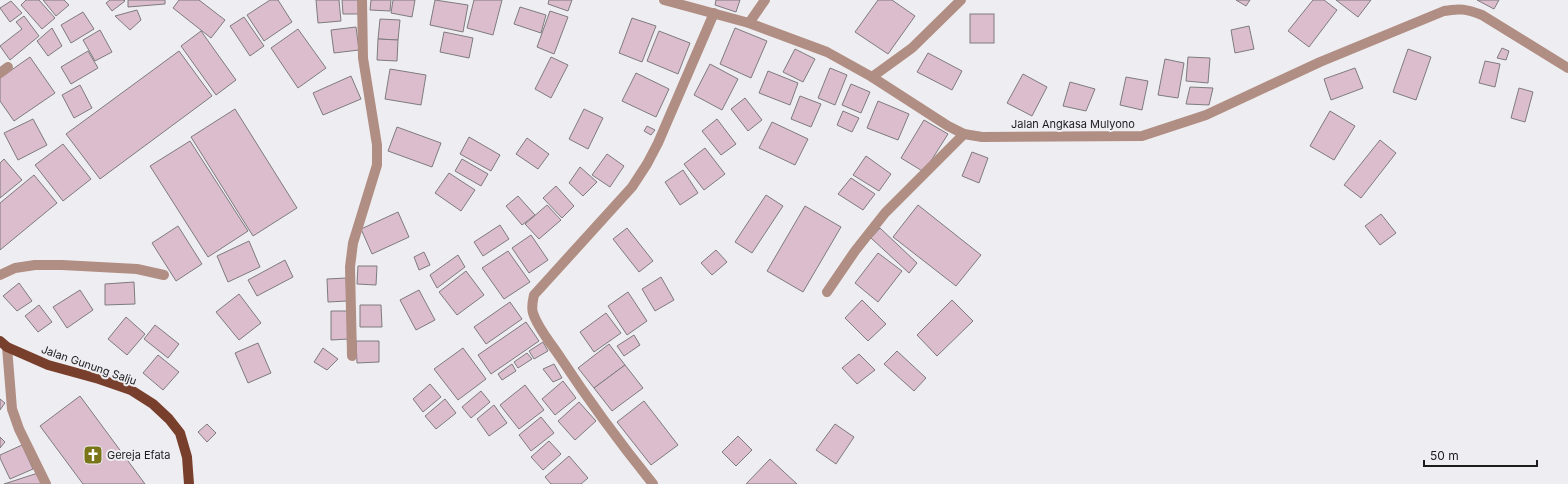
<svg xmlns="http://www.w3.org/2000/svg" width="1568" height="484" font-family="Inter,sans-serif">
<style>
.building{fill:#dbbdce;stroke:#7e7b7d}
.lines{fill:none;stroke-linecap:round;stroke-linejoin:round}
.street{stroke:#b18e83;stroke-width:10}
.primary{stroke:#783f2c;stroke-width:10}
.labels{text-anchor:middle;dominant-baseline:central;stroke-width:4;stroke-linejoin:round;paint-order:stroke}
.street-label{font-size:11px;fill:#1c1c1d;stroke:#eeeef2}
.poi-label{font-size:11px;fill:#1c1c1d;stroke:#eeeef2;text-anchor:start}
</style>
<rect width="100%" height="100%" fill="#eeeef2"/>
<!-- building -->
<g class="building">
<path d="M26,0H39L55,18L42,29L21,5Z"/>
<path d="M43,0H64L69,5L56,16Z"/>
<path d="M110,0H124L125,1L112,11L106,3Z"/>
<path d="M128,0H165V4L128,7Z"/>
<path d="M179,0H199L225,20L211,38L173,8Z"/>
<path d="M270,0H278L292,22L264,41L247,15Z"/>
<path d="M316,0H339L341,21L318,23Z"/>
<path d="M342,0H358L360,14H343Z"/>
<path d="M371,0H391L390,11L370,10Z"/>
<path d="M393,0H415L412,17L391,13Z"/>
<path d="M435,0L468,5L463,32L430,25Z"/>
<path d="M474,0H502L493,35L467,28Z"/>
<path d="M549,0H572L568,11L548,4Z"/>
<path d="M716,0H740L736,12L715,5Z"/>
<path d="M878,0H892L915,16L888,54L855,32Z"/>
<path d="M1236,0H1250L1246,6Z"/>
<path d="M1313,0H1324L1337,10L1309,47L1288,31Z"/>
<path d="M1336,0H1371L1358,17Z"/>
<path d="M1477,0H1499L1494,9Z"/>
<path d="M11,1L22,13L10,22L0,8Z"/>
<path d="M520,7L546,15L541,33L514,24Z"/>
<path d="M137,10L141,20L130,30L115,16Z"/>
<path d="M550,11L568,17L554,54L537,47Z"/>
<path d="M83,12L94,29L71,43L61,25Z"/>
<rect x="970" y="14" width="24" height="29"/>
<path d="M24,16L39,36L10,60L0,46L22,29L16,22Z"/>
<path d="M244,17L264,46L250,56L230,26Z"/>
<path d="M632,18L656,26L642,62L619,53Z"/>
<path d="M380,19L400,20L398,40L378,39Z"/>
<path d="M1249,26L1254,49L1235,53L1231,30Z"/>
<path d="M356,27L359,50L334,53L331,30Z"/>
<path d="M52,28L62,46L48,56L37,41Z"/>
<path d="M735,28L767,41L751,78L720,64Z"/>
<path d="M298,29L326,68L298,88L271,48Z"/>
<path d="M100,30L112,52L95,61L83,40Z"/>
<path d="M201,31L236,80L216,95L181,46Z"/>
<path d="M659,31L690,43L678,74L647,61Z"/>
<path d="M444,32L473,38L469,58L440,52Z"/>
<path d="M378,39L398,40L397,61L377,60Z"/>
<path d="M1502,48L1509,51L1506,60L1497,58Z"/>
<path d="M795,49L815,59L803,82L783,72Z"/>
<path d="M1408,49L1431,57L1416,100L1393,92Z"/>
<path d="M88,51L98,68L71,84L61,67Z"/>
<path d="M179,51L212,96L100,179L66,134Z"/>
<path d="M928,53L962,71L952,90L917,72Z"/>
<path d="M30,57L55,93L14,121L0,101V78Z"/>
<path d="M551,57L568,65L551,98L535,89Z"/>
<path d="M1188,57L1210,58L1208,83L1186,81Z"/>
<path d="M1165,59L1184,63L1178,98L1158,95Z"/>
<path d="M1485,61L1500,64L1495,87L1479,83Z"/>
<path d="M710,64L738,79L722,110L694,95Z"/>
<path d="M830,68L847,75L835,105L818,98Z"/>
<path d="M1355,68L1363,88L1331,100L1324,79Z"/>
<path d="M390,69L426,75L421,105L385,99Z"/>
<path d="M768,71L798,83L790,105L759,93Z"/>
<path d="M636,73L669,89L656,117L622,101Z"/>
<path d="M1023,74L1047,87L1032,116L1007,103Z"/>
<path d="M351,76L361,99L323,115L313,93Z"/>
<path d="M1126,77L1148,81L1142,110L1120,105Z"/>
<path d="M1070,82L1095,89L1086,111L1063,106Z"/>
<path d="M851,84L870,92L861,113L842,105Z"/>
<path d="M80,85L92,108L74,118L62,95Z"/>
<path d="M1190,87L1213,88L1209,105L1186,104Z"/>
<path d="M1519,88L1533,92L1525,122L1511,118Z"/>
<path d="M800,96L821,104L811,127L791,119Z"/>
<path d="M745,98L762,120L748,131L731,109Z"/>
<path d="M878,101L909,114L898,140L867,128Z"/>
<path d="M235,109L297,208L253,236L191,137Z"/>
<path d="M584,109L603,118L588,149L569,139Z"/>
<path d="M843,111L859,118L852,132L837,125Z"/>
<path d="M1330,111L1355,126L1334,160L1310,146Z"/>
<path d="M33,119L47,145L18,160L4,133Z"/>
<path d="M717,119L736,144L721,155L702,131Z"/>
<path d="M924,120L948,134L924,172L901,158Z"/>
<path d="M772,122L808,139L795,165L759,148Z"/>
<path d="M647,126L655,130L651,135L644,131Z"/>
<path d="M397,127L441,143L432,167L388,151Z"/>
<path d="M469,137L500,155L491,171L460,154Z"/>
<path d="M527,138L549,154L538,169L516,154Z"/>
<path d="M1380,140L1396,153L1361,198L1344,185Z"/>
<path d="M190,141L248,231L208,257L150,166Z"/>
<path d="M63,144L91,179L63,201L35,165Z"/>
<path d="M705,148L725,174L704,190L684,164Z"/>
<path d="M972,152L988,158L979,183L962,176Z"/>
<path d="M607,154L624,166L610,187L592,175Z"/>
<path d="M866,156L891,174L879,191L853,175Z"/>
<path d="M4,159L22,180L0,198V163Z"/>
<path d="M462,159L488,174L481,186L455,171Z"/>
<path d="M580,167L597,182L583,196L569,183Z"/>
<path d="M683,170L698,193L680,205L665,182Z"/>
<path d="M449,173L475,190L461,211L435,193Z"/>
<path d="M34,175L57,203L0,250V203Z"/>
<path d="M851,178L875,194L863,210L838,194Z"/>
<path d="M556,186L574,206L562,218L543,198Z"/>
<path d="M766,195L783,206L752,253L735,242Z"/>
<path d="M518,196L535,215L522,225L506,206Z"/>
<path d="M547,205L561,220L539,239L525,224Z"/>
<path d="M918,205L981,255L956,286L893,237Z"/>
<path d="M805,206L841,227L803,292L767,271Z"/>
<path d="M398,212L409,237L372,254L361,229Z"/>
<path d="M1381,214L1396,233L1380,245L1365,226Z"/>
<path d="M500,225L509,239L483,256L474,242Z"/>
<path d="M178,226L202,264L176,281L152,243Z"/>
<path d="M627,228L653,261L639,272L613,239Z"/>
<path d="M880,228L917,263L909,273L871,238Z"/>
<path d="M531,235L548,260L529,273L512,248Z"/>
<path d="M249,241L260,267L228,282L217,256Z"/>
<path d="M716,250L727,262L712,275L701,263Z"/>
<path d="M508,251L530,282L504,299L482,268Z"/>
<path d="M424,252L430,265L419,270L414,257Z"/>
<path d="M878,253L902,271L878,302L855,283Z"/>
<path d="M458,255L465,267L437,288L430,275Z"/>
<path d="M285,260L293,277L257,296L248,280Z"/>
<path d="M358,266H377L376,285L357,284Z"/>
<path d="M466,271L484,295L457,315L439,292Z"/>
<path d="M661,277L674,300L655,311L642,289Z"/>
<path d="M346,278L347,301L328,302L327,279Z"/>
<path d="M134,282L135,304L105,305V284Z"/>
<path d="M19,283L32,301L17,311L3,296Z"/>
<path d="M80,290L93,310L67,328L53,307Z"/>
<path d="M419,290L435,320L416,330L400,300Z"/>
<path d="M628,292L647,321L627,335L608,306Z"/>
<path d="M239,294L261,323L239,340L216,312Z"/>
<path d="M862,300L886,324L868,341L845,318Z"/>
<path d="M952,300L973,321L937,356L917,335Z"/>
<path d="M510,302L522,319L486,344L474,327Z"/>
<path d="M39,305L52,322L38,332L25,316Z"/>
<path d="M360,305H381L382,327H360Z"/>
<path d="M331,311H349V339L331,340Z"/>
<path d="M606,313L621,333L594,352L580,332Z"/>
<path d="M126,317L145,334L127,355L108,339Z"/>
<path d="M526,322L539,341L491,374L478,355Z"/>
<path d="M155,325L179,344L168,358L144,339Z"/>
<path d="M634,335L640,345L624,356L617,346Z"/>
<path d="M356,341H379V362L357,363Z"/>
<path d="M543,342L548,351L534,359L529,351Z"/>
<path d="M258,343L271,373L248,383L235,353Z"/>
<path d="M609,344L625,365L594,388L578,368Z"/>
<path d="M323,348L338,359L327,370L314,362Z"/>
<path d="M463,348L486,379L458,400L434,369Z"/>
<path d="M897,351L926,378L914,391L884,364Z"/>
<path d="M527,353L532,359L518,368L514,362Z"/>
<path d="M859,354L875,370L857,384L842,368Z"/>
<path d="M158,355L179,372L163,390L143,373Z"/>
<path d="M512,364L516,371L502,380L498,374Z"/>
<path d="M554,364L562,378L553,382L543,369Z"/>
<path d="M625,365L643,388L612,411L594,388Z"/>
<path d="M563,381L576,398L555,415L542,399Z"/>
<path d="M430,384L441,397L423,412L413,399Z"/>
<path d="M525,385L544,410L519,429L500,405Z"/>
<path d="M481,391L490,402L471,418L462,407Z"/>
<path d="M80,396L145,484H83L40,426Z"/>
<path d="M0,399L5,403L0,410Z"/>
<path d="M445,399L456,413L436,429L425,416Z"/>
<path d="M644,401L678,445L651,465L617,422Z"/>
<path d="M579,402L596,421L575,440L558,421Z"/>
<path d="M494,405L507,423L489,436L477,419Z"/>
<path d="M541,417L554,433L531,451L519,435Z"/>
<path d="M207,424L216,433L207,442L198,432Z"/>
<path d="M835,424L854,437L836,464L816,450Z"/>
<path d="M738,436L752,450L736,466L722,452Z"/>
<path d="M0,437L5,442L0,448Z"/>
<path d="M549,441L561,454L543,470L531,457Z"/>
<path d="M22,445L33,469L10,479L0,458V455Z"/>
<path d="M569,456L588,478L581,484H551L545,477Z"/>
<path d="M770,459L797,484H746Z"/>
<path d="M38,473L42,484H4Z"/>
</g>
<g class="lines">
<!-- street -->
<g class="street">
<path d="M664,0L749,23L827,52L872,77L948,126L964,134L982,137L1142,136L1206,115L1320,62L1444,11C1460,8 1466,9 1482,15L1568,68"/>
<path d="M749,23L765,0"/>
<path d="M0,73L8,67"/>
<path d="M872,77L912,48L961,0"/>
<path d="M0,275L15,268L35,265H62L137,269L164,275"/>
<path d="M827,292L855,251L885,213L964,134"/>
<path d="M7,347L12,409L19,429L46,484"/>
<path d="M352,356L350,267L353,243L377,165V145L363,58L362,0"/>
<path d="M653,484C620,443 589,401 560,357C551,343 538,329 533,313C531,307 533,300 534,295L632,187L647,164L658,143L714,13"/>
</g>
<!-- primary -->
<path class="primary" d="M0,341L7,347L48,365L99,379L131,390L153,404L169,419L180,433L187,457L189,484"/>
</g>
<!-- icons -->
<defs>
<g id="church-square" transform="scale(1)"><rect x="-9" y="-9" width="18" height="18" rx="4" fill="#7b7519" stroke="#eeeef2"/><path d="M-1.2-6h2.4v3.5h3.3v2.4h-3.3V6h-2.4V-.1h-3.3v-2.4h3.3Z" fill="#fff"/></g>
</defs>
<g fill-rule="evenodd">
<use href="#church-square" x="93" y="455"/>
</g>
<g class="labels">
<!-- street labels -->
<g class="street-label">
<text x="1073" y="124">Jalan Angkasa Mulyono</text>
<text transform="translate(89 365) rotate(19)">Jalan Gunung Salju</text>
</g>
<!-- poi labels -->
<g class="poi-label">
<text x="107" y="455">Gereja Efata</text>
</g>
</g>
<!-- scale -->
<path d="M1424 460v6h113v-6" fill="none" stroke="#1c1c1d" stroke-width="2"/>
<text x="1430" y="460" font-size="12" fill="#1c1c1d" stroke="#eeeef2" stroke-width="3" paint-order="stroke">50 m</text>
</svg>
